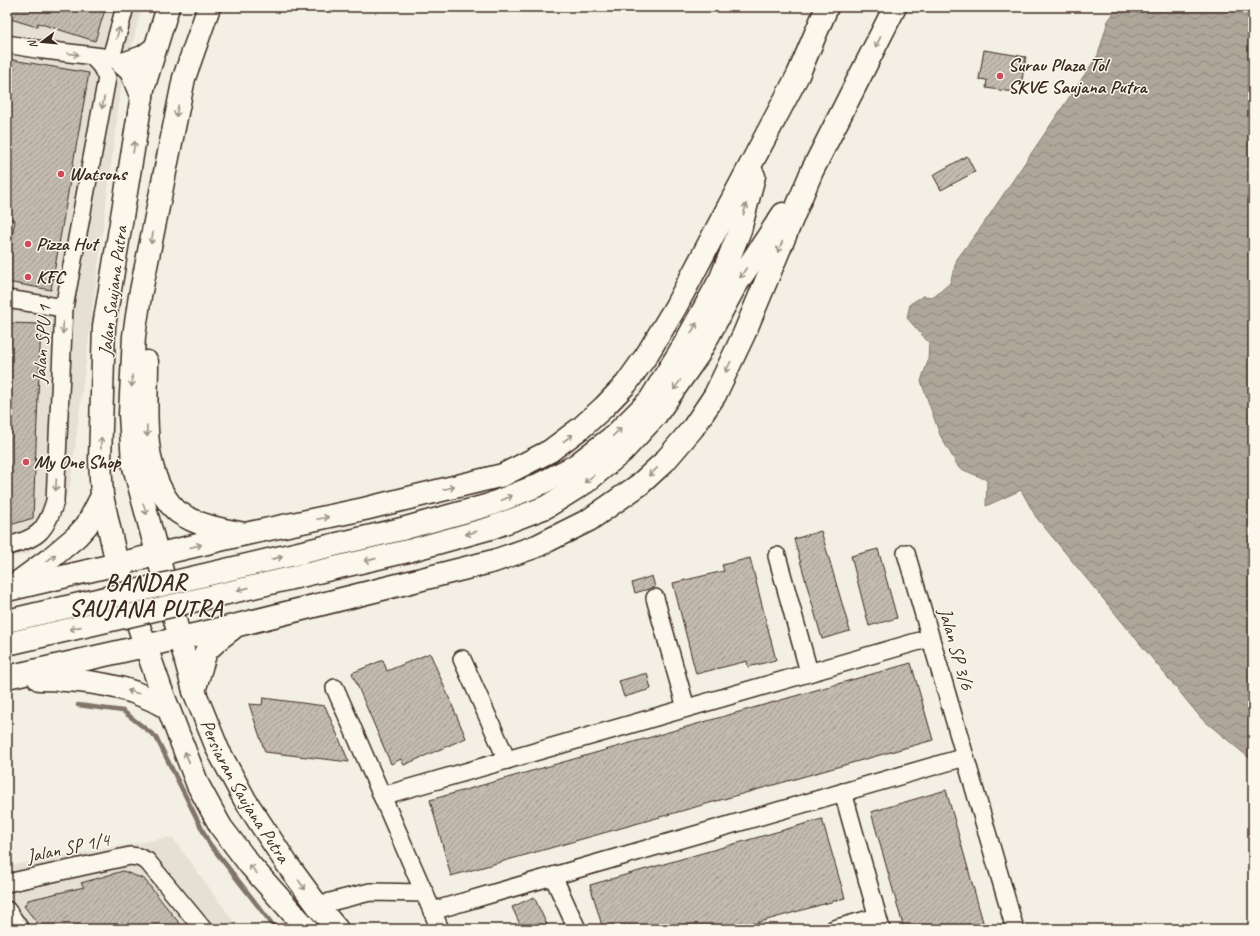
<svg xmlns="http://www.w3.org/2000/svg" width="1260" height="936" font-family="Caveat,sans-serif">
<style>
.built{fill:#e5dfd4}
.water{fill:url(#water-waves);stroke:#817468}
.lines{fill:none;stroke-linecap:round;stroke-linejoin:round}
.stream{stroke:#817468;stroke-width:4.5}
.building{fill:url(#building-hatch);stroke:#3b2a1e}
.minor-casing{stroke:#3b2a1e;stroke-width:20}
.major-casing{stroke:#3b2a1e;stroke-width:25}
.highway-casing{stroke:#3b2a1e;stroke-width:25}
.minor{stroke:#fbf7ec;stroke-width:17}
.major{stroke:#fbf7ec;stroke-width:22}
.highway{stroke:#fbf7ec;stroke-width:22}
.highway-bridge-casing{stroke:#3b2a1e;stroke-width:25;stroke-linecap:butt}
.highway-bridge{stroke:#fbf7ec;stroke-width:22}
.oneway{stroke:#9b9085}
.poi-dot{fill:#d1495b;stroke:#fbf7ec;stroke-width:1.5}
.labels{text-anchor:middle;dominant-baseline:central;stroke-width:3;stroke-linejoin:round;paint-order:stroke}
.poi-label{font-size:19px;font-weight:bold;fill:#3b2a1e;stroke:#fbf7ec;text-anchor:start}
.street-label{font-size:19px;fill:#3b2a1e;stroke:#fbf7ec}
.district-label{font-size:23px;font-weight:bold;letter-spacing:1px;fill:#3b2a1e;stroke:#fbf7ec}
</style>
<defs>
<pattern id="water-waves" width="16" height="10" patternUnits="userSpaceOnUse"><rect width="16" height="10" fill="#afa69a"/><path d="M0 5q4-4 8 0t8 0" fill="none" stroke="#90877d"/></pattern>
<pattern id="building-hatch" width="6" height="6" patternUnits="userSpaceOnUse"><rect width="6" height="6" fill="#c3bbb0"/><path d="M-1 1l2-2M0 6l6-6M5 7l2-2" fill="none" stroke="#a0988f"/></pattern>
</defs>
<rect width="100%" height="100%" fill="#f3efe4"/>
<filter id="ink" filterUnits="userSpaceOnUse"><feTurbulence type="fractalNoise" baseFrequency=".025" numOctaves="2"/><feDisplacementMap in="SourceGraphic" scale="8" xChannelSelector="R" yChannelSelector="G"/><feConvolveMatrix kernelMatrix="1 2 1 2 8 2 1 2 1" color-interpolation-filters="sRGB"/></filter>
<g filter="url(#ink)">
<!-- built -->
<g class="built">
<path d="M7,7H142L121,87L70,485L59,519L28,554L7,558Z"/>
<path d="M172,837L239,929H12L7,921V866Z"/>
</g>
<!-- water -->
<path class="water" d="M1118,7H1253V761L1201,718L1036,517L1021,490L986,506L987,480L959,468L940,435L921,381L928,361L929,343L907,318L910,304L923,296L934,297L950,283L957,259L982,226L1098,55L1108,21Z"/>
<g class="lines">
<!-- stream -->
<path class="stream" d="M78,705L123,711L156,737L209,843L276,929"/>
</g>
<!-- building -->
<g class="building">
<path d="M7,7H106L95,41L38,23L37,27L7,18Z"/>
<path d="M984,50L1026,57L1021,85L1015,84L1013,92L986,88L987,80L979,79Z"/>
<path d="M7,59L89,73L51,290L7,282V266L15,220L7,219Z"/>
<path d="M967,156L975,172L941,190L933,175Z"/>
<path d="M7,323L41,324L33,518L7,526Z"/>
<path d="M821,531L850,631L822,639L794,539Z"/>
<path d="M878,549L897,618L869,626L851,556Z"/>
<path d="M750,558L776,660L748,667L747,661L696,674L673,583L724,571L722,565Z"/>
<path d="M652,576L655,587L635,593L632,583Z"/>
<path d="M430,653L466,738L404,765L401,759L391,764L352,673L383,660L387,671Z"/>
<path d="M911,663L933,740L451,876L430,800Z"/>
<path d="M647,673L651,689L624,697L619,681Z"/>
<path d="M263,698L325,706L349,762L265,752L249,704L262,705Z"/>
<path d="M946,790L985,929H904L871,812Z"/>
<path d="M822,819L845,898L735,929H603L590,885Z"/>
<path d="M123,871L144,879L184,929H42L24,906L28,900L84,887L81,883Z"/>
<path d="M534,897L549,929H522L512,907Z"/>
</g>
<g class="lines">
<!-- minor casing -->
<g class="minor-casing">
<g id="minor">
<path d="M7,44L36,49L111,58L123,64"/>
<path d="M111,58L125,7"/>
<path d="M7,299L64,308"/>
<path d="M7,546C38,539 46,531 55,501L64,308L107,78L101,66L92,56"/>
<path d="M906,553L1015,929"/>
<path d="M777,556L809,672"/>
<path d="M655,598L686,708"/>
<path d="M462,659L507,760"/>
<path d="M335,688L440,929"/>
<path d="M843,792L881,929"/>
<path d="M382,796L930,638"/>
<path d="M553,876L577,929"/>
<path d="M7,883L130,856L138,857L147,861L203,929"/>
<path d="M320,909L330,902L370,892L425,893"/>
<path d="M7,910L20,929"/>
<path d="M432,911L965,757"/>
<path d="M834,929L877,917"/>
</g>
</g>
<!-- major casing -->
<g class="major-casing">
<g id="major">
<path d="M168,7L143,89L104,326L100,461L102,496L117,564L160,687L198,785L221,827L250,865L307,929"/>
<path id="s1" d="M209,7L184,78L140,296L134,336L130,414L133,463L194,691L218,750L245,800L287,864L320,909L337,929"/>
<path d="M142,98L131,71L123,64L143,57L155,48"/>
<path d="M147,362C147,407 140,466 170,504C173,507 175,510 178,512C198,526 222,530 245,534"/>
</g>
</g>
<!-- highway casing -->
<g class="highway-casing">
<g id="highway">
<path d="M402,529L489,505L536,486L575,466L614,436L650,400L684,345L721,278L740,230L754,176"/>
<path d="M408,551L491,528L546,507L586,482L622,452L656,415L698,355L734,288L783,214"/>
<path d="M17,583L51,558L77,536L87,525L102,496"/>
<path d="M7,590L245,534L364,509L503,475L550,451L582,427L604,407L626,384L646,356L675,308L798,75L827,7"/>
<path d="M7,677L238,625L494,561L537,546L589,520L639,485L664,462L693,428L715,395L744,334L812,171L895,7"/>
<path d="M39,679C70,679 115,683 143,696C152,699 160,704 168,708"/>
<path d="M194,691L206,651L220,638L232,629"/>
</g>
</g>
<!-- minor -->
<use href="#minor" class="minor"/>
<!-- major -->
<use href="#major" class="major"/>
<!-- highway -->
<use href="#highway" class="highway"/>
<!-- highway-bridge casing -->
<g class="highway-bridge-casing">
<g id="highway-bridge">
<path d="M7,621L402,529"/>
<path d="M7,644L408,551"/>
</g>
</g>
<!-- highway-bridge -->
<use href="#highway-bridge" class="highway-bridge"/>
</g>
<!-- one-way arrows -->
<defs><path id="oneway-shaft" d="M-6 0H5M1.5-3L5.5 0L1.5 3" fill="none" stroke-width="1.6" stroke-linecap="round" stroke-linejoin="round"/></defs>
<g class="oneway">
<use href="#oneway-shaft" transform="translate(118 33) rotate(-74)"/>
<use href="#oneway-shaft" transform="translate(878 42) rotate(117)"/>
<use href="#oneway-shaft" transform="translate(73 54) rotate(7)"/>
<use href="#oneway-shaft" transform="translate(103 103) rotate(101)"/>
<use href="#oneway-shaft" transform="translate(177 111) rotate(101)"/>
<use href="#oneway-shaft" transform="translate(134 147) rotate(-81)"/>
<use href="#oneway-shaft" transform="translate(745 209) rotate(-75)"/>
<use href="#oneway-shaft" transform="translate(152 238) rotate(101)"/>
<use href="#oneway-shaft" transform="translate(780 247) rotate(113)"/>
<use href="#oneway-shaft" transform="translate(743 273) rotate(124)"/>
<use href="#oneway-shaft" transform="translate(63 328) rotate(93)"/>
<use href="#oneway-shaft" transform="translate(694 328) rotate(-61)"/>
<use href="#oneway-shaft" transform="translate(728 367) rotate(116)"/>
<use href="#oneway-shaft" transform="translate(132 381) rotate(92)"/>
<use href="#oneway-shaft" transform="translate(677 385) rotate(125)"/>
<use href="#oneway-shaft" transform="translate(147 431) rotate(88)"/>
<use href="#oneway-shaft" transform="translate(617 432) rotate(-44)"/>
<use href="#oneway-shaft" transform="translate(568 438) rotate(-37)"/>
<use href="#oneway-shaft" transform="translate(101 443) rotate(-88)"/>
<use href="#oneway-shaft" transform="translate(653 472) rotate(137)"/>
<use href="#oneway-shaft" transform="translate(589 479) rotate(142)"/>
<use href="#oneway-shaft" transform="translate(56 485) rotate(93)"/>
<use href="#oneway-shaft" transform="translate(449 488) rotate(-14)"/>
<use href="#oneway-shaft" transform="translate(507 498) rotate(-23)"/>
<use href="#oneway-shaft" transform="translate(145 509) rotate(72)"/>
<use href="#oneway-shaft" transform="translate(323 518) rotate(-12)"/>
<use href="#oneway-shaft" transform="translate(471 533) rotate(164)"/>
<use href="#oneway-shaft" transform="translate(196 546) rotate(-14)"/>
<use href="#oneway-shaft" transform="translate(51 558) rotate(-38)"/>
<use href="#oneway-shaft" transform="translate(277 558) rotate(-13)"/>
<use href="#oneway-shaft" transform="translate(370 560) rotate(167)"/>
<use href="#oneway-shaft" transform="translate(243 589) rotate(167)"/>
<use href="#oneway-shaft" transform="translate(75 628) rotate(167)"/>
<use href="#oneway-shaft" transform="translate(133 692) rotate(-163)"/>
<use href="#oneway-shaft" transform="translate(187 757) rotate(-112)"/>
<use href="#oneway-shaft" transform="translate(253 869) rotate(-132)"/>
<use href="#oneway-shaft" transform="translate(302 885) rotate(54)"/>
</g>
</g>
<!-- markers -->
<g class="poi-dot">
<circle cx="1000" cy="76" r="4"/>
<circle cx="61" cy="174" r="4"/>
<circle cx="28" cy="244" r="4"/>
<circle cx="28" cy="277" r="4"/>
<circle cx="26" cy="462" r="4"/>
</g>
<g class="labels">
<!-- poi labels -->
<g class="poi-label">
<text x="1008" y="65">Surau Plaza Tol<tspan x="1008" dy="22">SKVE Saujana Putra</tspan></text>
<text x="69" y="174">Watsons</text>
<text x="36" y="244">Pizza Hut</text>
<text x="36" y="277">KFC</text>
<text x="34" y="462">My One Shop</text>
</g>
<!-- street labels -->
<g class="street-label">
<text transform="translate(113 291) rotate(-83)">Jalan Saujana Putra</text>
<text transform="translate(42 344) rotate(-86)">Jalan SPU 1</text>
<text transform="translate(956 649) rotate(74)">Jalan SP 3/6</text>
<text stroke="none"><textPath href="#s1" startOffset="814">Persiaran Saujana Putra</textPath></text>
<text transform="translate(68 848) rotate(-12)">Jalan SP 1/4</text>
</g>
<!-- district labels -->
<g class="district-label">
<text x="146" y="582">BANDAR<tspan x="146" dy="26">SAUJANA PUTRA</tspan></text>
</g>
</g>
<!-- margin -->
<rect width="1260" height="936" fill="none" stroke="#fbf7ec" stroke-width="24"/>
<rect x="12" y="12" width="1236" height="912" fill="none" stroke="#3b2a1e" stroke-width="1.5" filter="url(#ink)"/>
<!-- north arrow -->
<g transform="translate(42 42) rotate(254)" stroke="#fbf7ec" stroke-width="3" paint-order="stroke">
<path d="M0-3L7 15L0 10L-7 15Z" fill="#3b2a1e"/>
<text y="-6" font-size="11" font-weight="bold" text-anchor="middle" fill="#3b2a1e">N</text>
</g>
</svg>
